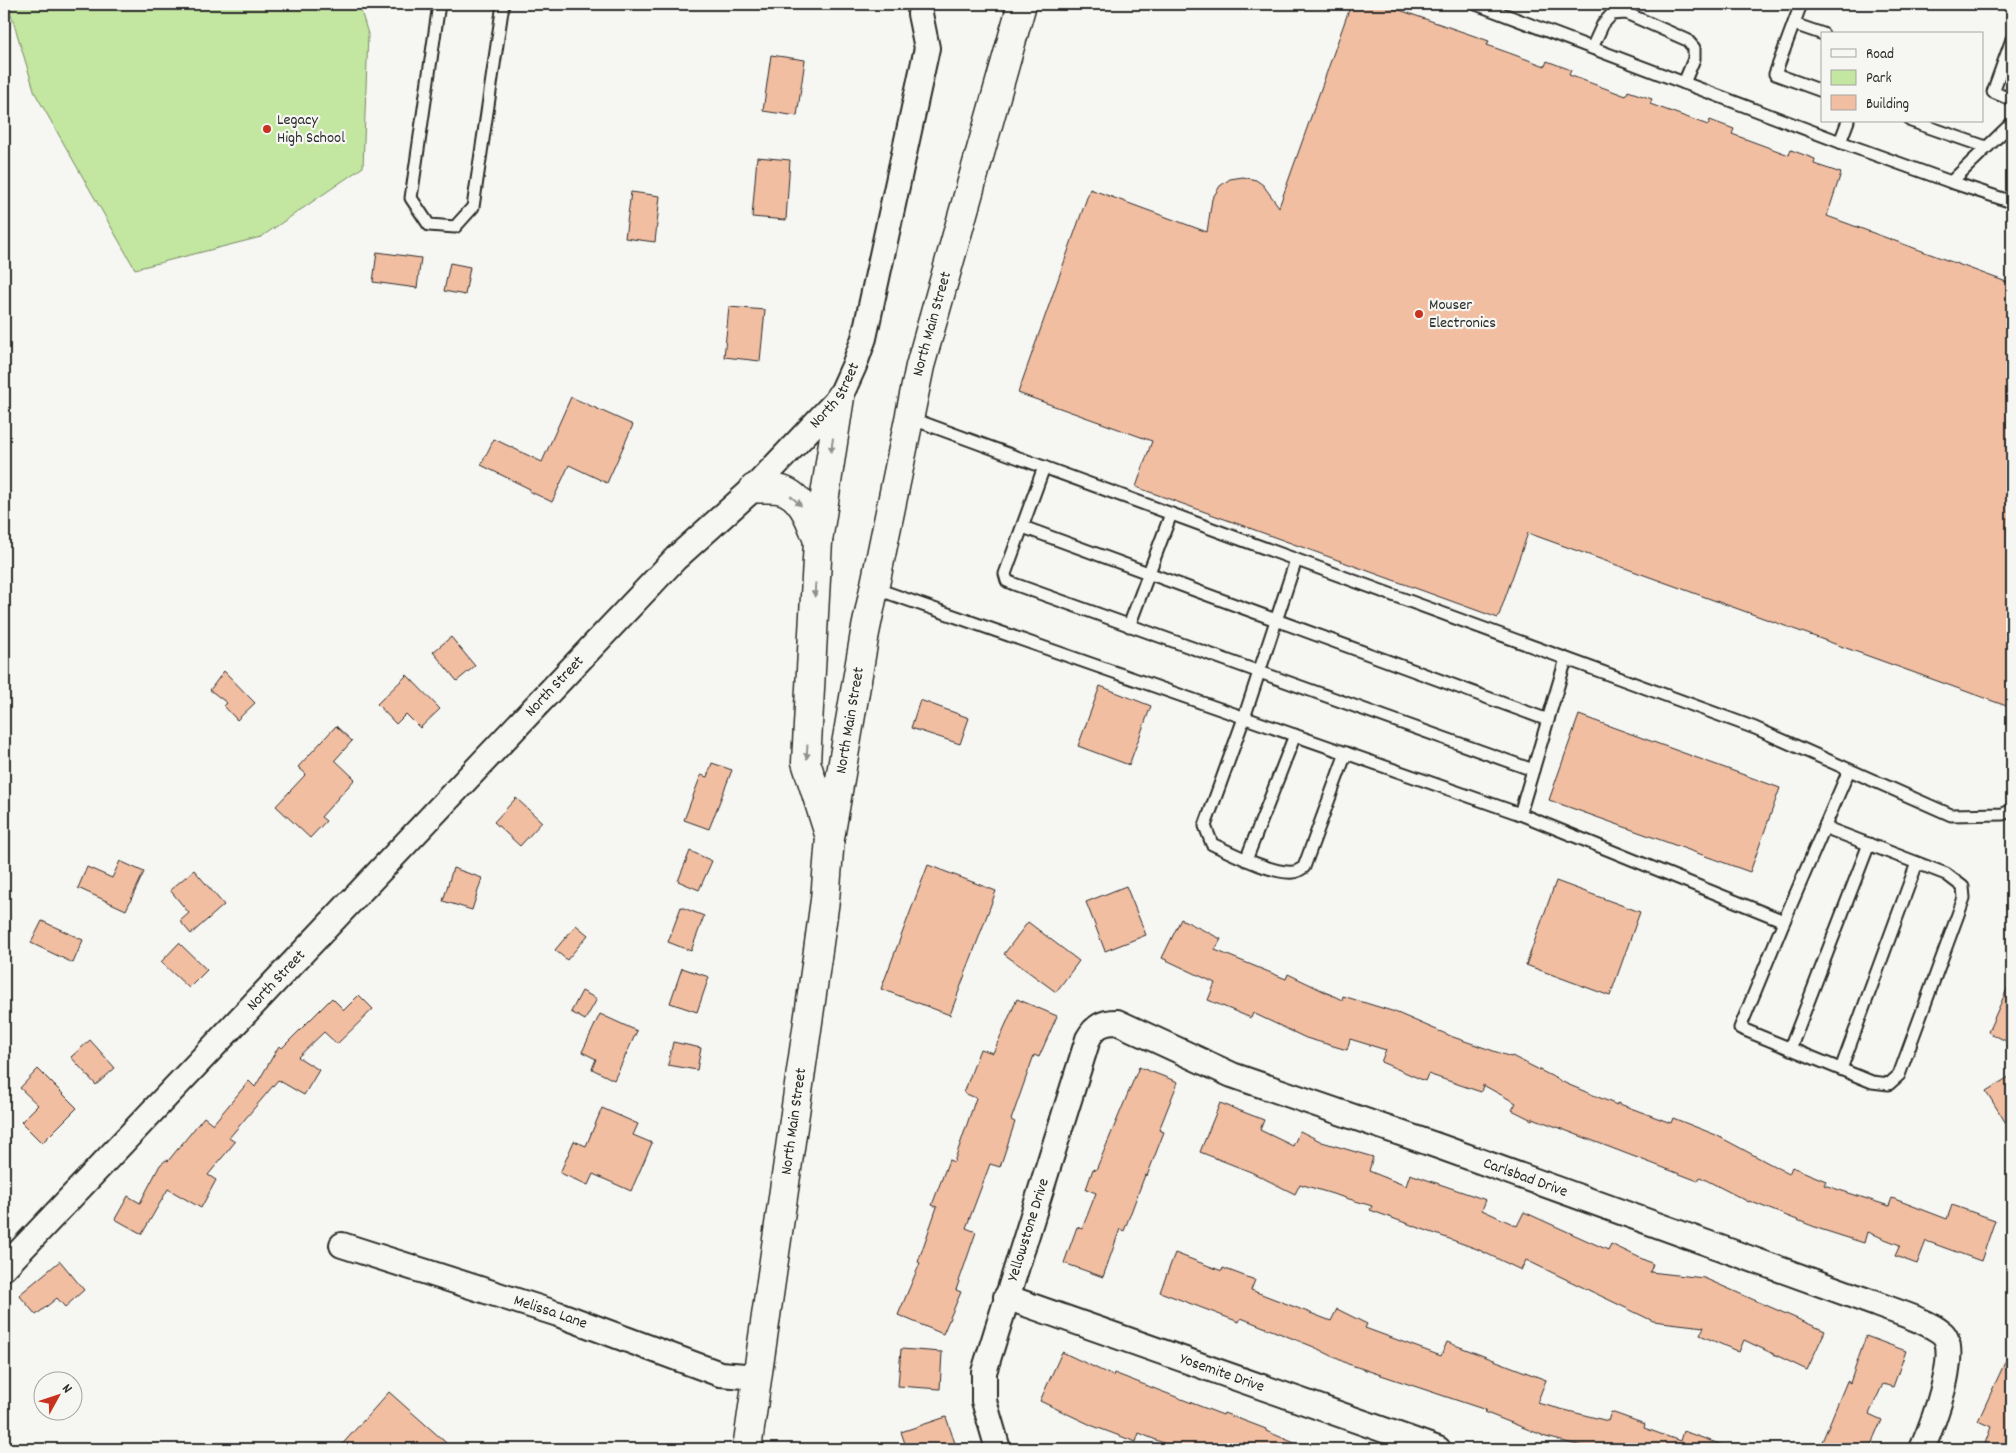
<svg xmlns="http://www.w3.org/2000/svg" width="2016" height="1453" font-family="Dekko,sans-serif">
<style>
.green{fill:#c3e6a0;stroke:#786}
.building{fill:#f1bea2;stroke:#2b2b2b}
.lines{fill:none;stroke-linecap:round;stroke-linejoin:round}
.lane-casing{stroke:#2b2b2b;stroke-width:15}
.street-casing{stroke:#2b2b2b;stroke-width:28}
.secondary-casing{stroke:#2b2b2b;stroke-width:31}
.lane{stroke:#f6f6f2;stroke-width:11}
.street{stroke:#f6f6f2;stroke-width:24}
.secondary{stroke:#f6f6f2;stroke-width:28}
.oneway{fill:#90908e}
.poi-dot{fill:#c8321e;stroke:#f6f6f2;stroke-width:2}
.labels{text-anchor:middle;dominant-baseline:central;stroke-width:4.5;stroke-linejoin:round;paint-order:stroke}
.poi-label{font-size:16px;fill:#2b2b2b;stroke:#f6f6f2;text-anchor:start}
.street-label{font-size:16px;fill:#2b2b2b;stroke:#f6f6f2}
</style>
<rect width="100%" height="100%" fill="#f6f6f2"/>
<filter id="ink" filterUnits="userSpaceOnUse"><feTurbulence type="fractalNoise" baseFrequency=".02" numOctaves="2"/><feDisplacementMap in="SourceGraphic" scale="10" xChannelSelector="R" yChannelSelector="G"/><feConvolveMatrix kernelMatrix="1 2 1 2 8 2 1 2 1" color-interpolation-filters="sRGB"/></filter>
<g filter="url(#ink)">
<!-- green -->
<path class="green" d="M8,4H359L368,34L363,167L261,237L135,269L35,93Z"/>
<!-- building -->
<g class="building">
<path d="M1351,4H1382L1489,41L1487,45L1545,66L1547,61L1571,70L1569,75L1626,96L1628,91L1652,99L1650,104L1708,125L1710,120L1734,129L1732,134L1789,155L1791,150L1815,159L1814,164L1841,173L1827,216L2012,284V708L1528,533L1498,618L1136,487L1152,441L1018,393L1090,189L1207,232L1212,199L1220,186L1230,179L1243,177L1256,180L1263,185L1279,207Z"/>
<path d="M771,55L805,60L797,116L763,111Z"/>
<path d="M757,157L790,160L786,220L752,217Z"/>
<path d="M631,192L660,196L655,242L625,238Z"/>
<path d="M377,252L421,258L417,288L373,282Z"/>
<path d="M450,263L470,267L465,295L444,291Z"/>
<path d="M729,307L765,310L760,361L724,357Z"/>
<path d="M571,397L633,425L607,483L569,465L552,502L529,491L530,489L481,465L494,439L542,462Z"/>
<path d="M451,637L475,666L457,681L433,652Z"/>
<path d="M224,671L255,703L237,720L224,706L227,703L210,690Z"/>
<path d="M407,675L440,709L420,728L406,714L396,724L377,704Z"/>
<path d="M1100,686L1151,706L1129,765L1078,746Z"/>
<path d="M920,700L969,718L960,744L911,728Z"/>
<path d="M1579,715L1780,788L1750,872L1549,800Z"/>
<path d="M336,726L352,741L335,760L355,779L321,817L326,821L310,838L276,806L306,774L298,767Z"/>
<path d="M712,763L732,770L709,829L684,820L701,775L707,777Z"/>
<path d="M516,798L542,822L520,846L494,822Z"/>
<path d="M690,851L712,861L699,890L678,881Z"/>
<path d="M120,861L144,872L126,910L78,888L87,867L112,878Z"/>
<path d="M928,865L996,891L950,1015L881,989Z"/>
<path d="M453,868L482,878L472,910L443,901Z"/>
<path d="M194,870L224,905L191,934L180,921L189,913L170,890Z"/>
<path d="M1556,881L1640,912L1610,996L1526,965Z"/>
<path d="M1126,886L1146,935L1105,951L1086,902Z"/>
<path d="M681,907L704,916L691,951L668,942Z"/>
<path d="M1181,919L1221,939L1215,950L1286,979L1288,974L1342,1000L1343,996L1395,1012L1453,1037L1511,1057L1512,1056L1567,1084L1617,1105V1103L1671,1123L1673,1118L1716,1135L1789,1174L1792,1167L1826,1181L1824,1185L1889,1206L1892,1198L1947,1219L1952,1205L1995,1220L1981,1261L1926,1241L1917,1264L1895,1256L1900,1245L1867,1232L1864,1243L1820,1229L1749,1201V1202L1700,1177L1698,1181L1533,1118L1532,1120L1512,1110L1516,1103L1483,1085L1481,1092L1428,1074L1425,1081L1381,1062L1386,1050L1350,1039L1347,1050L1306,1038L1253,1013L1251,1018L1208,1000L1215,983L1162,958Z"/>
<path d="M42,921L83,940L73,963L31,943Z"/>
<path d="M1028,922L1079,961L1056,992L1004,954Z"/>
<path d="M576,925L588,935L567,960L555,950Z"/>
<path d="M179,943L207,970L189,988L161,962Z"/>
<path d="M682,968L709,977L697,1012L670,1003Z"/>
<path d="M2012,978V1044L1988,1032Z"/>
<path d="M582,991L597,999L585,1020L571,1012Z"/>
<path d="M359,995L373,1009L337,1044L324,1032L298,1057L319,1070L304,1095L278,1080L229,1138L235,1142L208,1175L216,1180L201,1208L168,1189L142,1234L115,1219L128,1196L140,1203L160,1165L166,1160L168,1161L204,1117L213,1124L249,1081L255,1087L279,1046L282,1048L332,998L344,1010Z"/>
<path d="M1017,999L1057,1016L1039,1057L1034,1055L1011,1120L1015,1122L1000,1167L990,1164L966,1228L976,1232L956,1290L961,1292L943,1334L898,1315L920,1263L918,1262L937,1207L932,1205L949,1160L954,1162L976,1098L964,1093L980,1049L993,1053Z"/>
<path d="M600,1014L637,1031L614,1080L592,1069L596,1059L582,1052Z"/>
<path d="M90,1040L115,1068L96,1085L71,1057Z"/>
<path d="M673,1042L701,1048L697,1070L668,1065Z"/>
<path d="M1139,1067L1178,1082L1159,1130L1164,1132L1147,1176L1145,1175L1124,1231L1120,1229L1103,1277L1064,1263L1077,1227L1082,1229L1096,1193L1086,1189L1093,1169L1096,1170Z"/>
<path d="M38,1069L77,1108L42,1143L21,1122L38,1105L20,1088Z"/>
<path d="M2012,1075V1133L1986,1091Z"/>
<path d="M1220,1103L1264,1120L1260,1130L1293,1146L1300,1131L1322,1142L1373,1157L1369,1171L1406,1186L1410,1174L1486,1200L1482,1210L1517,1226L1524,1212L1608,1250L1611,1244L1653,1264L1650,1272L1704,1278L1825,1331L1807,1370L1744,1340L1739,1352L1700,1335L1704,1327L1653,1321L1526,1260L1521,1270L1477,1249L1370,1210L1372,1206L1300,1184L1295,1194L1251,1172L1200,1152Z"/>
<path d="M602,1108L638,1124L633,1135L652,1143L631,1191L593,1174L588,1185L560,1173L574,1141L586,1146Z"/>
<path d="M1175,1253L1222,1271L1223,1268L1255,1280L1251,1290L1331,1321L1337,1309L1367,1324L1365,1328L1441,1356L1447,1342L1546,1380L1537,1403L1608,1421L1611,1412L1645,1424L1644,1428L1680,1441L1683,1431L1728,1447L1727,1449H1593L1542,1436V1435L1484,1412L1486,1410L1348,1364L1314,1347L1241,1318L1239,1322L1160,1292Z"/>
<path d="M60,1261L84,1290L65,1307L57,1298L36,1315L19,1295Z"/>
<path d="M1866,1336L1906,1351L1893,1387L1883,1384L1869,1414L1882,1420L1869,1449H1819L1847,1381L1850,1383Z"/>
<path d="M2012,1347V1449H1983L1991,1427L1978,1421Z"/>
<path d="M901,1349L942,1352L940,1389L898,1386Z"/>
<path d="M1062,1352L1113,1376L1114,1373L1223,1415L1224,1413L1266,1429V1431L1309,1449H1178L1139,1433L1136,1442L1093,1426L1040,1401Z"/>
<path d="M389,1392L453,1449H338Z"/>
<path d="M946,1417L957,1449H907L901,1432Z"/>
</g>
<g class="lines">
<!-- lane casing -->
<g class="lane-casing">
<g id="lane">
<path d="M439,4L411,198L429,225L455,227L473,207L503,4"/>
<path d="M1476,4L1840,142L1951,182L2012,123"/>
<path d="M1801,4L1775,74L1822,91"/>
<path d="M1794,24L1823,34"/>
<path d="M2012,39L1993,92L2012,100"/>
<path d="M1592,48L1603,24L1612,14L1626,13L1687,40L1694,48V59L1684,83"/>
<path d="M1911,121L1986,147"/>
<path d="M1840,142L1848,121"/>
<path d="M1951,182L2012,202"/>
<path d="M910,418L1755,728L1951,815L2003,814L2012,810"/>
<path d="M1044,467L1005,574L1007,581L1014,584L1533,770"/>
<path d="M1023,527L1548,720"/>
<path d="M1296,560L1244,718L1205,826L1212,844C1232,853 1272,874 1293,872C1297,872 1301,869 1304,867L1346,753"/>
<path d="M874,588L1520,814L1566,659"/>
<path d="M1129,626L1171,514"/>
<path d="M1520,814L1784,921L1849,770"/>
<path d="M1246,860L1295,735"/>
<path d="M1784,921L1740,1028L1872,1082L1889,1084L1899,1075L1964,898L1963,887L1946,874L1824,827"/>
<path d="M1790,1049L1869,844"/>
<path d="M1841,1069L1917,863"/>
</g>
</g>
<!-- street casing -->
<g class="street-casing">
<g id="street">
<path id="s1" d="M342,1245L558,1314L720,1374L758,1377"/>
<path id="s2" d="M4,1268L676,558L754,488L840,397L854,366L864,338L927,48L920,14"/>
<path id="s3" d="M1006,1297L1438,1449"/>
<path id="s4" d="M998,1449L984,1401V1372L1088,1039C1095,1026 1103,1022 1117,1022L1232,1075L1438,1146L1876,1304C1896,1312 1926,1320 1942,1333C1962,1350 1931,1428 1922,1449"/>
</g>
</g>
<!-- secondary casing -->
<g class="secondary-casing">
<g id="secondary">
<path d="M754,488C762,489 770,488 778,489C802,493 811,522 818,541"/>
<path d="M829,834L806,762L818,541L840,397"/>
<path id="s5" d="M747,1449L810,1008L825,900L830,838L865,633L920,366L1022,4"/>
</g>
</g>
<!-- lane -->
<use href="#lane" class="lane"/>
<!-- street -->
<use href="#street" class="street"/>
<!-- secondary -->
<use href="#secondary" class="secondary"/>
</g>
<!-- one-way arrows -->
<defs><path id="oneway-solid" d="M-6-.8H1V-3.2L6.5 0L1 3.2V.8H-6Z" transform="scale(1.25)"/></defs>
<g class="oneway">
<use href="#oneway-solid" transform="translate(832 445) rotate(98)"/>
<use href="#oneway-solid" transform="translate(796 501) rotate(42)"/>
<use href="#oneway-solid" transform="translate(815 590) rotate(93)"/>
<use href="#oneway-solid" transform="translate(807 752) rotate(93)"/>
</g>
</g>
<!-- markers -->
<g class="poi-dot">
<circle cx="267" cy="129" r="5"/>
<circle cx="1419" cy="314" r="5"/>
</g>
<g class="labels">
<!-- poi labels -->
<g class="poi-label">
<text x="277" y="120">Legacy<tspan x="277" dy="18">High School</tspan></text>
<text x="1429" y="305">Mouser<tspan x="1429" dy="18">Electronics</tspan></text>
</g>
<!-- street labels -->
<g class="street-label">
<text stroke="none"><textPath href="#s5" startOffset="1141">North Main Street</textPath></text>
<text stroke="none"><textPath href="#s2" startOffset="1206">North Street</textPath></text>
<text stroke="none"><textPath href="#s2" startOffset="801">North Street</textPath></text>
<text stroke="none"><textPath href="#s5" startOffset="736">North Main Street</textPath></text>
<text stroke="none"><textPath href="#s2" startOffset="396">North Street</textPath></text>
<text stroke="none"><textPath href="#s5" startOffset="331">North Main Street</textPath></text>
<text stroke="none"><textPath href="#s4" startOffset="901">Carlsbad Drive</textPath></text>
<text stroke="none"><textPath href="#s4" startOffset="228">Yellowstone Drive</textPath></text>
<text stroke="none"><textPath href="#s1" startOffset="219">Melissa Lane</textPath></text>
<text stroke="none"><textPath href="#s3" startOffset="229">Yosemite Drive</textPath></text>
</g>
</g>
<!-- margin -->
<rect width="2016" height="1453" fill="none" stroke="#f6f6f2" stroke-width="20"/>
<rect x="10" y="10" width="1996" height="1433" fill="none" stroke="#2b2b2b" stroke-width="2" filter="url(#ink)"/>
<!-- legend -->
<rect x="1821" y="32" width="162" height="90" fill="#f6f6f2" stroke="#a5a5a2"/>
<rect x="1831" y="49" width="25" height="8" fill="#f6f6f2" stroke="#a5a5a2"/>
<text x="1866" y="58" font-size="15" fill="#2b2b2b">Road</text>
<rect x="1831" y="70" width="25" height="15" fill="#c3e6a0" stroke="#a5a5a2"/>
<text x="1866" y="82" font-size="15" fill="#2b2b2b">Park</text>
<rect x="1831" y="95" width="25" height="15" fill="#f1bea2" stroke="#a5a5a2"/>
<text x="1866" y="108" font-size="15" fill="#2b2b2b">Building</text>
<!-- north arrow -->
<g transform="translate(58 1396) rotate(50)"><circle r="24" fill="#f6f6f2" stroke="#a5a5a2"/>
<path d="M0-4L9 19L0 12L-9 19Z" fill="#c8321e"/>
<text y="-8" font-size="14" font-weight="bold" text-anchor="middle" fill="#2b2b2b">N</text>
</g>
</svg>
